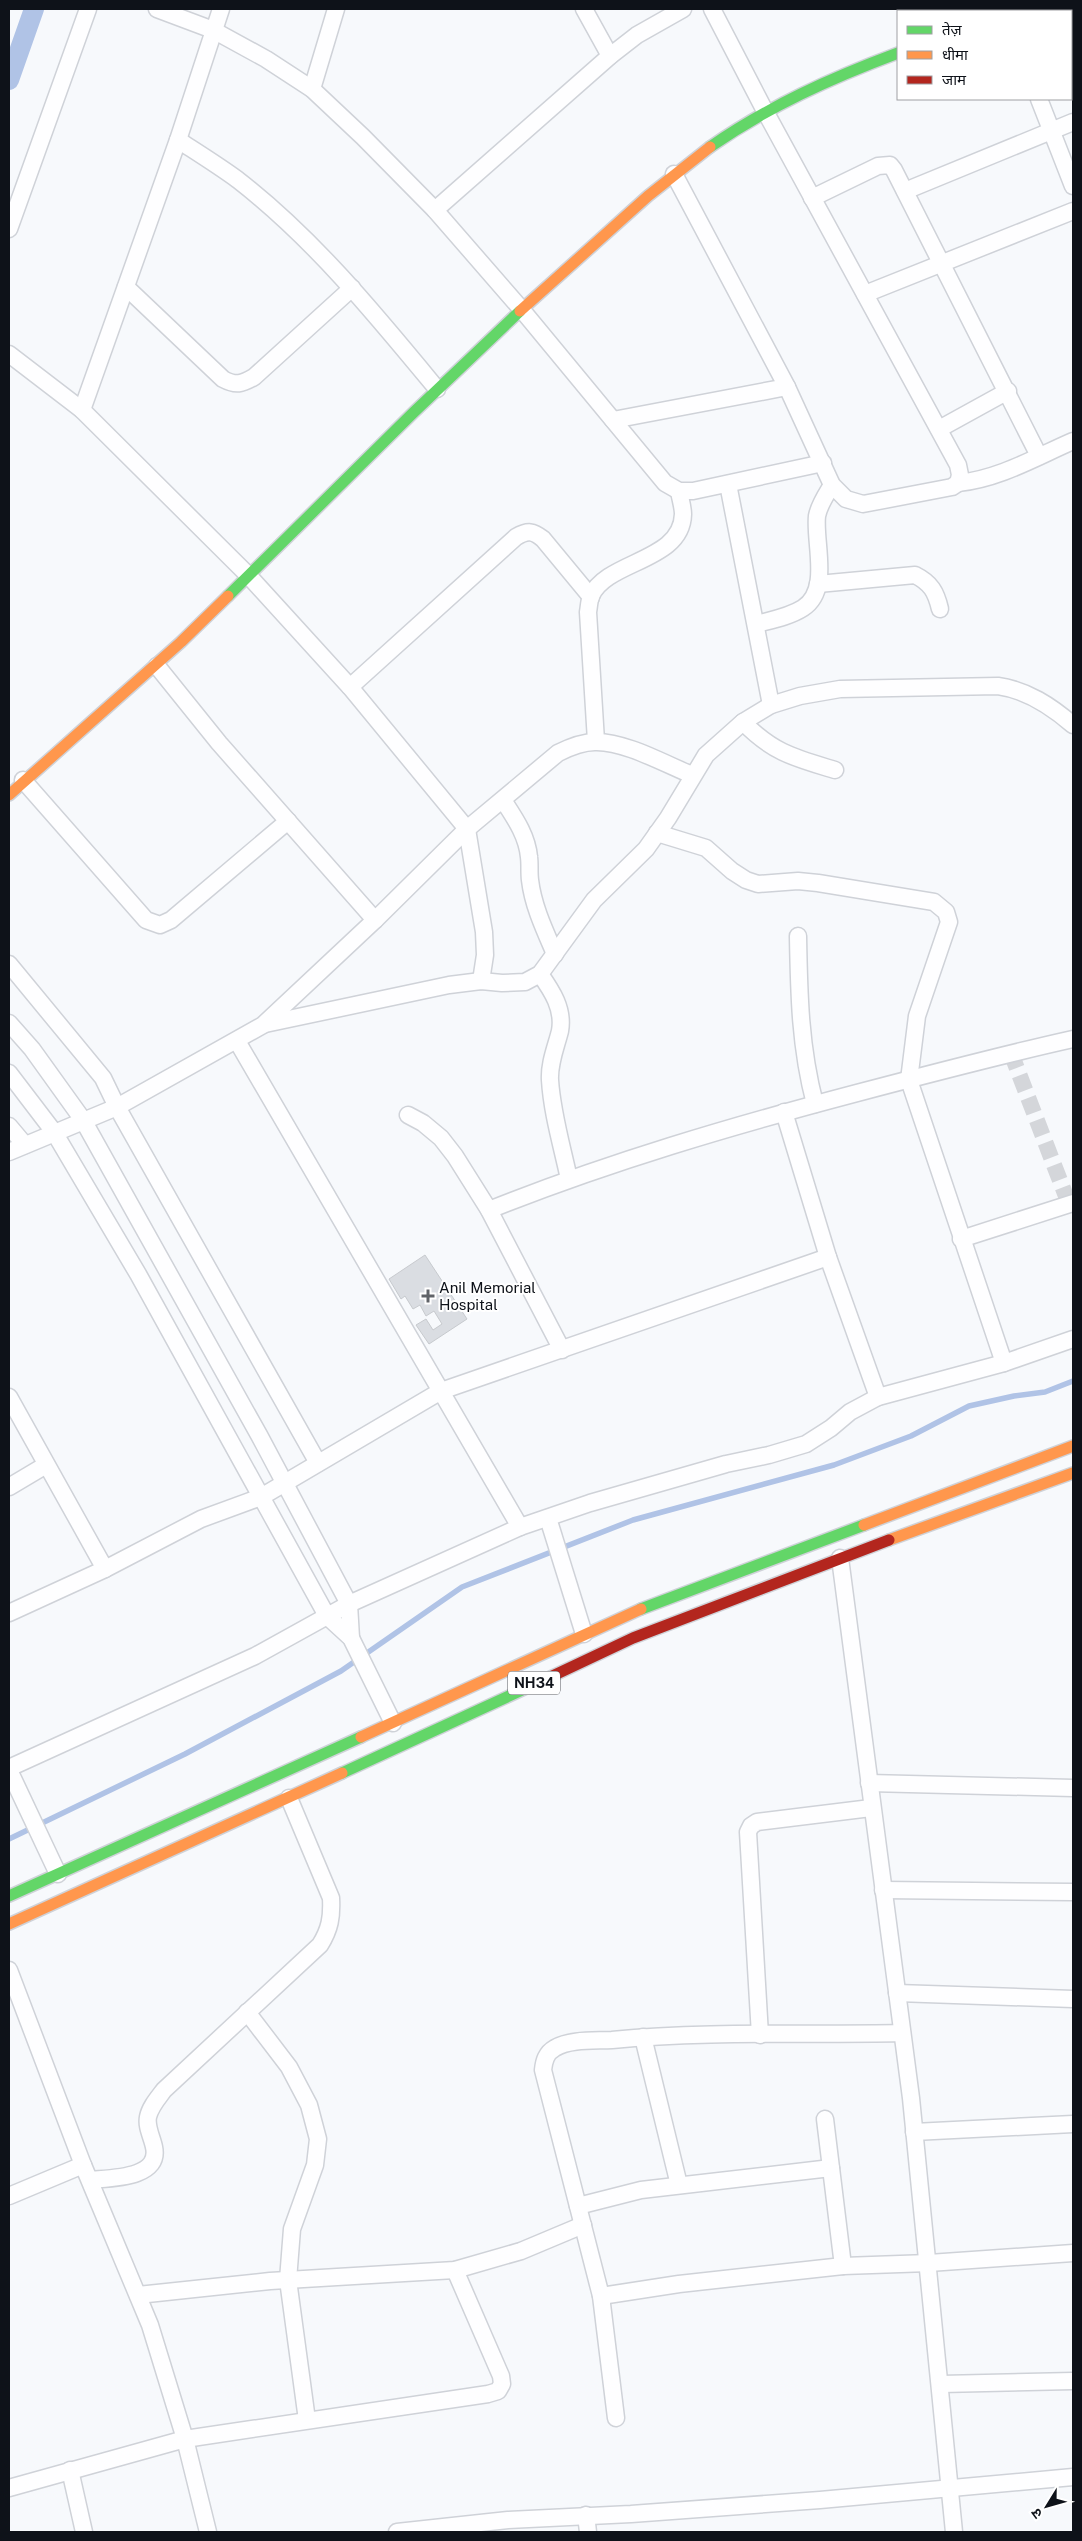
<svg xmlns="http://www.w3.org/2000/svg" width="1082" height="2541" font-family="'Public Sans','Noto Sans Devanagari',sans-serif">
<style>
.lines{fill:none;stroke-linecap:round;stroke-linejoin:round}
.stream{stroke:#b0c3e6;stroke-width:5.5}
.canal{stroke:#b0c3e6;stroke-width:20}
.building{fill:#dadde2;stroke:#c7cace}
.street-tunnel{stroke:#d4d6da;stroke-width:16;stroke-dasharray:16 8;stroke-linecap:butt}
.street-casing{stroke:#cfd2d8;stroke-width:19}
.fast-casing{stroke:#cfd2d8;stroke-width:14}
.slow-casing{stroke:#cfd2d8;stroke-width:14}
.jam-casing{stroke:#cfd2d8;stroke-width:14}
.street{stroke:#fefeff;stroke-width:16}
.fast{stroke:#63d668;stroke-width:11}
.slow{stroke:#ff974d;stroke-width:11}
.jam{stroke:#b3261e;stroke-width:11}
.poi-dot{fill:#606368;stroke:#fff;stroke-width:2}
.labels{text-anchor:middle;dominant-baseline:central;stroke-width:4;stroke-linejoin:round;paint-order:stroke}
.shield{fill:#fff;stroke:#56595e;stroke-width:1}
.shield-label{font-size:14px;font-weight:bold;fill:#0e1219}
.poi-label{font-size:15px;fill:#0e1219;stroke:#fff;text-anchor:start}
</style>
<rect width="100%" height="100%" fill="#f7f9fc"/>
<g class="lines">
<!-- stream -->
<path class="stream" d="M9,1839L185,1754L341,1671L462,1587L633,1520L834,1465L911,1436L969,1406L1014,1396L1045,1392L1073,1381"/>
<!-- canal -->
<path class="canal" d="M9,80L34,9"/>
</g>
<!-- building -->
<path class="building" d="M425,1255L467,1319L429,1344L416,1325L426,1319L433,1330L442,1324L434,1311L426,1316L420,1305L413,1309L405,1296L401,1299L389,1279Z"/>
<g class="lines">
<!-- street-tunnel -->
<path class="street-tunnel" d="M1011,1053L1069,1204"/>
<!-- street casing -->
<g class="street-casing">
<g id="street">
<path d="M157,9L213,30L266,59L312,89L363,137L435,210L522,310L665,483L679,491H693L823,463"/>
<path d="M584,9L610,56"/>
<path d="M1007,11L1013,9"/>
<path d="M312,89L336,9"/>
<path d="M1039,99L1073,186"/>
<path d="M178,140C198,153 219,166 238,180C314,239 376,315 437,389"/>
<path d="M674,174L787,387L832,485L846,499L863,504L952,487L958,483L960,475L958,465L765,111L712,9"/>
<path d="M905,191L1073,122"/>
<path d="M812,198L878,166L890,165L894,170L1039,456"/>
<path d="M435,210L610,56L637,35L683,9"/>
<path d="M9,229L88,9"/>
<path d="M126,287L223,379C236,386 242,384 254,377L352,288"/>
<path d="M865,294L1073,211"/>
<path d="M9,354L82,410L248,575L350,687L467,829L484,932L485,955L481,981"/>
<path d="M82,410L178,140L221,9"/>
<path d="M613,420L787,387"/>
<path d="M939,429L1008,391"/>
<path d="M958,483C999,479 1036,457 1073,441"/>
<path d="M728,484L771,705"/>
<path d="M818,584L915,575C931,583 936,592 940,609"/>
<path d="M756,624C771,620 789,617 803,608C831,590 814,543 817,516C819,505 826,495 832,485"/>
<path d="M157,666L219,743L375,920"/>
<path d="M350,687L516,537C528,530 533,531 543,539L591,597"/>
<path d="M743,722C773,753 795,758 835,770"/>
<path d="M596,741L588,612C589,607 589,601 591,596C607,560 682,562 683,514C683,507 680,498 679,491"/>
<path d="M23,780L146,920L160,925L171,920L288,821"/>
<path d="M503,800C514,817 527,835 529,857C530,864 529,872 530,880C533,906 545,931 555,954"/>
<path d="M657,833L706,848L732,871L746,880L758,884L798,881L818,883L934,902L946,912L949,922L917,1016L909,1080L1004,1363"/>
<path d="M798,936C799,995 800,1047 815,1104"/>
<path d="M9,964L103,1078L117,1107L9,1152"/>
<path d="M540,974C552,991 564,1009 560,1031C556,1047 549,1063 550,1080C552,1113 562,1146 569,1179"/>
<path d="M9,1023L32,1049L83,1120L259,1435L349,1604L351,1638"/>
<path d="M265,1024L449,985L481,981L502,983L525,982L540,974L594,900L646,849L668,818L706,755L743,722L771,705L800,696L840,689L998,686C1027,690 1051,706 1073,725"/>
<path d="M237,1041L520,1527"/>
<path d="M9,1073L54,1132L138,1274L327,1616L351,1638L393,1723"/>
<path d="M784,1112L828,1257L878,1397"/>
<path d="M408,1115L423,1123L441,1138L455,1156L489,1210L562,1350"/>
<path d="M9,1126L25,1145"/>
<path d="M489,1210C609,1162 732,1126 857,1093C929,1074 1001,1055 1073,1039"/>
<path d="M961,1239L1073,1203"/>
<path d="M9,1397L105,1569"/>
<path d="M318,1463L117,1107L263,1025L375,920L467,829L558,753C570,747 582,742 595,742C624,741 665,764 692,775"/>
<path d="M9,1487L46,1465"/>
<path d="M548,1518L584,1634"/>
<path d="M840,1558L911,2098L954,2532"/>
<path d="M9,1613L105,1569L201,1519L261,1497L441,1391L828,1257"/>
<path d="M9,1768L255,1656L349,1604L520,1527L590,1503L726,1464L769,1455L806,1444L831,1428L850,1412L878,1397L1004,1363L1073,1339"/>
<path d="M9,1770L58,1874"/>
<path d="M869,1783L1073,1788"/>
<path d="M883,1890L1073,1892"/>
<path d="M9,1970L83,2165L150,2325L185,2439L208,2532"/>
<path d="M897,1993L1073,1999"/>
<path d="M247,2012L289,2067L309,2105L318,2139L315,2165L292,2229L288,2280L307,2420"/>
<path d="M760,2035L748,1832L751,1826L757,1822L871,1808"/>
<path d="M643,2037L679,2185"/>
<path d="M825,2119L843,2266"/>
<path d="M914,2132L1073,2124"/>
<path d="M90,2180C109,2178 161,2179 154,2147C152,2137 146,2127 148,2117C150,2107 158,2098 164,2090L320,1945C330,1929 332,1917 331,1898L289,1798"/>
<path d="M9,2196L83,2165"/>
<path d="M578,2206L641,2190L831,2168"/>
<path d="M138,2295L270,2281L455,2270L521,2251L583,2225"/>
<path d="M601,2296L679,2284L843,2266L929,2263L1073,2253"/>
<path d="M941,2384L1073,2381"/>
<path d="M616,2418L601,2296L543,2070C544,2061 546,2053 555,2048C570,2039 595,2041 612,2040C708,2031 805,2035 902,2033"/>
<path d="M70,2470L84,2532"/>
<path d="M9,2488L185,2439L488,2394L498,2391L502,2384L501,2376L455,2270"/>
<path d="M586,2515L588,2532"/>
<path d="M397,2532L508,2520L631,2514L820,2500L1073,2477"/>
</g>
</g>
<!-- fast casing -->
<g class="fast-casing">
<g id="fast">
<path d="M710,147C769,106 831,78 898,53"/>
<path d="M228,596L413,413L520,311"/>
<path d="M641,1609L864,1525"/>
<path d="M342,1773L546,1679"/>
<path d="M9,1896L361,1737"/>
</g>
</g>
<!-- slow casing -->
<g class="slow-casing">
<g id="slow">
<path d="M520,311L648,196L710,147"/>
<path d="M9,795L181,642L228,596"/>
<path d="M864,1525L1073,1446"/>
<path d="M889,1540L1073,1473"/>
<path d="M361,1737L641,1609"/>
<path d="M9,1924L342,1773"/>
</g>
</g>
<!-- jam casing -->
<g class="jam-casing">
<path id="jam" d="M546,1679L633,1638L889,1540"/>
</g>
<!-- street -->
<use href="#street" class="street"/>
<!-- fast -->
<use href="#fast" class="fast"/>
<!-- slow -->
<use href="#slow" class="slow"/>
<!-- jam -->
<use href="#jam" class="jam"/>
</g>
<!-- markers -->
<path class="poi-dot" d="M425.5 1288.5h5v5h5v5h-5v5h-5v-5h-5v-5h5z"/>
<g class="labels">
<!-- shield labels -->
<rect class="shield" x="508" y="1671.5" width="52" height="23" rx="4"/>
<g class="shield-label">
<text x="534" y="1683">NH34</text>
</g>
<!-- poi labels -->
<g class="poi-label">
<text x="439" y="1287">Anil Memorial<tspan x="439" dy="17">Hospital</tspan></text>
</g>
</g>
<!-- border -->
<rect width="1082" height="2541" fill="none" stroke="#0e1219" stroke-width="20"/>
<!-- legend -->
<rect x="897" y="10" width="175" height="90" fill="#ffffff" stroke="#9fa0a3"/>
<rect x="907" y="26" width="25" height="8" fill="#63d668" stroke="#9fa0a3"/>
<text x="942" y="35" font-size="15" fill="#0e1219">तेज़</text>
<rect x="907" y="51" width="25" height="8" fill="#ff974d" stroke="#9fa0a3"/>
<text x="942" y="60" font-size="15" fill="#0e1219">धीमा</text>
<rect x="907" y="76" width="25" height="8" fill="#b3261e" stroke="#9fa0a3"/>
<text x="942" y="85" font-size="15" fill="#0e1219">जाम</text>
<!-- north arrow -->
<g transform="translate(1047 2506) rotate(233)" stroke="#ffffff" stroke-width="4" paint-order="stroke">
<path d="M0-4L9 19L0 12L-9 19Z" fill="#0e1219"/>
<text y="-8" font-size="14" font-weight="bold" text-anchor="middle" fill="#0e1219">उ</text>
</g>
</svg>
